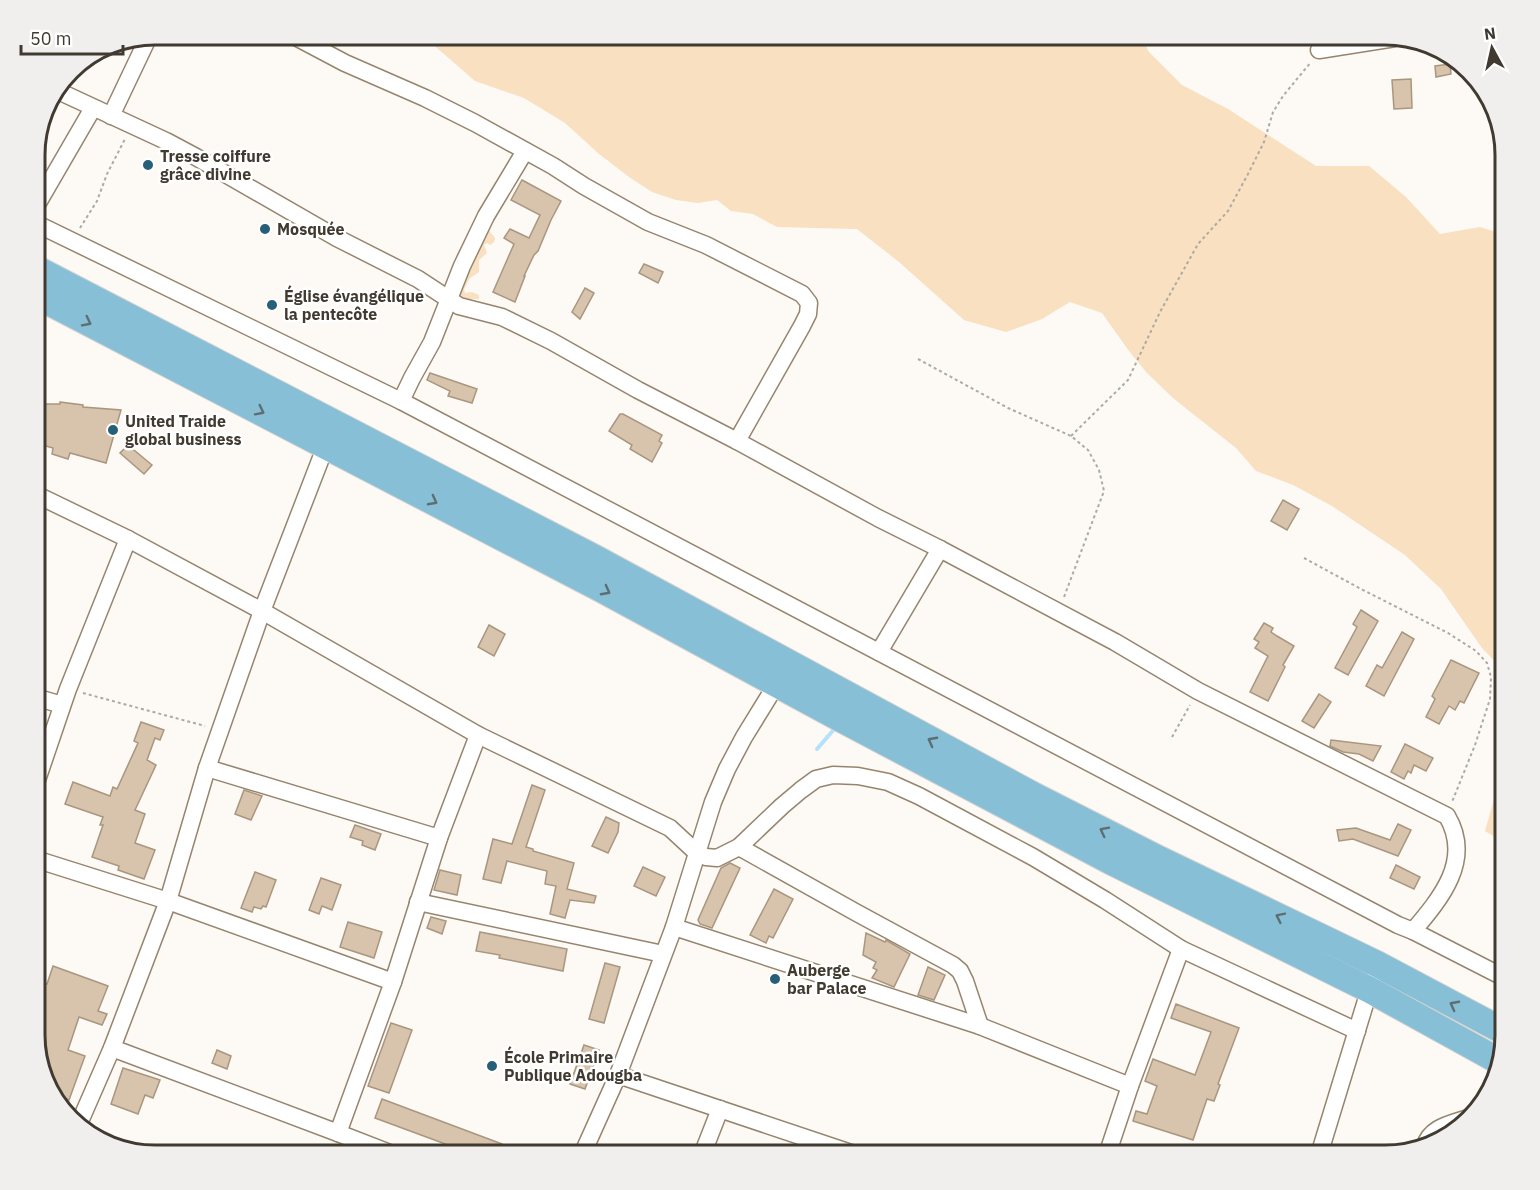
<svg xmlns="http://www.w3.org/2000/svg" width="1540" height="1190" font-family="'IBM Plex Sans',sans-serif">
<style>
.green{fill:#f8e0c1}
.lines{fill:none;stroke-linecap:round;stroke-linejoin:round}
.stream{stroke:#b2e2fc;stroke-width:4}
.building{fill:#d8c4ac;stroke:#a9967f;stroke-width:1.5}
.minor-casing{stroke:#96856e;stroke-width:19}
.primary-casing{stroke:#d5d4d1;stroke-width:28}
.path{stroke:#aea9a2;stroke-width:2;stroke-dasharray:3 3;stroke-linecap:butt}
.minor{stroke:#fff;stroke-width:16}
.primary{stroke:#87bfd7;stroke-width:26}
.oneway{stroke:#5d6f73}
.poi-dot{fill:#265f78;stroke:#fff;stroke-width:2}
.labels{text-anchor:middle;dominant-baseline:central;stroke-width:5;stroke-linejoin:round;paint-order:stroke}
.poi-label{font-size:16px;font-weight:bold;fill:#413a30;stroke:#fff;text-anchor:start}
.rim{fill:none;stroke:#413a30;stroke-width:3}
</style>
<rect width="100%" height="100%" fill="#fdf9f4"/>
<!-- green -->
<g class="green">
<path d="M422,35H1143L1148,51L1182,85L1228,109L1316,166H1369L1406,197L1440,234L1480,227L1505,235V672L1482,648L1441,589L1405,555L1332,506L1293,485L1256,471L1236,448L1173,398L1147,373L1129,351L1102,313L1070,302L1042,319L1006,332L964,320L899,262L857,229L777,227L753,214L731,211L717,200L698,203L676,200L652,192L629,177L598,153L565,123L524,98L475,81Z"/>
<path d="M488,229L495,238L494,242L490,245L487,243L484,245L487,253L479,260V272L470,278L464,289L465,293L472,292L479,295V299H470L466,302L448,289L474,258L478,256L477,249Z"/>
<path d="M1505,761V843L1485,831Z"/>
</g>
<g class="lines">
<!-- stream -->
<path class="stream" d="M817,749L836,727"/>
</g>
<!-- building -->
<g class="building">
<path d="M1450,64L1451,74L1436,77L1435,66Z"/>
<path d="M1411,79L1412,108L1394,109L1392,80Z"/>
<path d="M522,180L561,201L551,220L538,251L534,255L524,276H525L515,302L493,292L514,244L504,238L510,229L529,238L540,215L511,200Z"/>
<path d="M644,264L663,272L658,283L639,273Z"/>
<path d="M585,288L594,293L580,319L572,312Z"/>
<path d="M430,373L477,389L472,403L448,396L450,391L427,380Z"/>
<path d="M60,402L83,405V407L121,410L106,463L70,453L68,459L52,454L53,448L35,443V416L41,418V404H60Z"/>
<path d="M620,414H623L662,435L659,441L662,443L652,462L630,449L632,445L609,431Z"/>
<path d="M128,445L152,465L144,474L120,453Z"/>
<path d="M1283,500L1299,509L1287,530L1271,521Z"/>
<path d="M1361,610L1378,621L1348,675L1335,668L1357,627L1353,624Z"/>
<path d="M1264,623L1273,628L1271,632L1277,636L1294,646L1283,665L1285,667L1268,701L1250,692L1268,656L1255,648L1259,642L1254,639Z"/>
<path d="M489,625L505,634L494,656L478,647Z"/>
<path d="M1402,632L1414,639L1384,696L1366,686L1377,665L1382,668Z"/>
<path d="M1451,660L1479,673L1464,703L1460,701L1455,710L1449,706L1439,724L1426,717L1435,699L1432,696Z"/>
<path d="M1319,694L1331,702L1314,728L1302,721Z"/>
<path d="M141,722L164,730L160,740L155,738L147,760L156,765L135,810L145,814L135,843L155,850L144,879L118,870L119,866L92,857L103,825H100L103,817L65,804L73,782L110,796L113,787L117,789L138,743L134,741Z"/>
<path d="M1331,740L1381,746L1373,761L1359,754L1343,752L1330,746Z"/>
<path d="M1405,744L1433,758L1426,771L1414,765L1411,773L1408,771L1404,779L1391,772Z"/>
<path d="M532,785L545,790L526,847L533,849V851L574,863L567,889L596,896L594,903L570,900L565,918L550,914L556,886L545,884L547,871L507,861L501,883L483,879L493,839L512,844Z"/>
<path d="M244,790L262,796L251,820L235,814Z"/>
<path d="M606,817L619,823L618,832L608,853L592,846Z"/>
<path d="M1398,824L1411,830L1398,856L1353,839L1339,841L1337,830L1356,828L1390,840Z"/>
<path d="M355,825L381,834L375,850L362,845L363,841L350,837Z"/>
<path d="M730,863L740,868L712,928L700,924L698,920L721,868Z"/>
<path d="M1396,865L1420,877L1414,889L1390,878Z"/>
<path d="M643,867L665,877L656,896L634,886Z"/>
<path d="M440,870L461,875L457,895L434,890Z"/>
<path d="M255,872L276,880L266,907L263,906L261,909L254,907L252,912L241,908Z"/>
<path d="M321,878L341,885L332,910L322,906L319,914L309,910Z"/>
<path d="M774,889L793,899L773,938L769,936L766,943L750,935Z"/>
<path d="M431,917L446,921L442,934L427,928Z"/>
<path d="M348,922L382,932L374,958L340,947Z"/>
<path d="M480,932L567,949L563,971L499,958L500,955L476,951Z"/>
<path d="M866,933L885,942L886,940L910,954L894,987L872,978L877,970L873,968L876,962L863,955Z"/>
<path d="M605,963L620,967L604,1023L589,1019Z"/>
<path d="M53,966L108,986L98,1011L107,1014L102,1025L79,1017L68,1050L85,1056L69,1100L54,1094L57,1088L46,1083L35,1043V980L47,984Z"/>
<path d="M928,967L945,975L934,1000L918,995Z"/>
<path d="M1176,1004L1239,1028L1218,1084L1220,1085L1214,1101L1207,1099L1193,1140L1133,1121L1136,1111L1147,1114L1157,1086L1145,1081L1153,1059L1195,1075L1211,1032L1171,1018Z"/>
<path d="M391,1023L412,1030L389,1093L368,1086Z"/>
<path d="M584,1045L599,1050L585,1089L570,1084Z"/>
<path d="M217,1050L231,1056L227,1069L212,1063Z"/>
<path d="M123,1068L160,1080L153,1098L145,1095L138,1114L111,1104Z"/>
<path d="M382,1099L502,1144L498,1155H475L375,1118Z"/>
</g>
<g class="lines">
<!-- minor casing -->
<g class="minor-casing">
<g id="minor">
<path d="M292,35L345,63L425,98L475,123L553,166L584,186L648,222L706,245L802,294L809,303L808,314L802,326L737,441"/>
<path d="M1319,50L1395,38"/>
<path d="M56,90L166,141L196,157L337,238L418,279L459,306L502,317L551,341L638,390L737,441L878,518L940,549L1115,642L1198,691L1447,816C1473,860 1441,898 1413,931"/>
<path d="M111,116L149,36"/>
<path d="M35,208L93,108"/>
<path d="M35,223L401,401L1398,925L1413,931L1505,978"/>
<path d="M401,401L412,378L432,342L462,266L486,216L525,151"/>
<path d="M35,494L128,539L262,611L478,735L670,828L697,853L706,857L717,858L739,847L782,806L801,790L816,779L833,775L858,776L888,782L919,796L1033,857L1105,900L1181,949L1357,1031"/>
<path d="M879,652L940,549"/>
<path d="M35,697L62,705"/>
<path d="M207,768L439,838"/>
<path d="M35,786L68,689L128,539"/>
<path d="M739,847L857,913L953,965L960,971L965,981L980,1026"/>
<path d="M35,859L168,901L393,982"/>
<path d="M418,902L663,954"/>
<path d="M674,927L980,1026L1130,1086"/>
<path d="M112,1048L338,1133L395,1155"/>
<path d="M618,1075L857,1155"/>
<path d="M78,1126L112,1048L168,901L207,768L262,611L326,445"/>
<path d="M338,1133L393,982L439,838L478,735"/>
<path d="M1425,1146C1430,1127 1451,1124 1468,1118"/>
<path d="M582,1155L618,1075L674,927L713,802L727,769L744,737L776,685"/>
<path d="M702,1155L720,1109"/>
<path d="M1107,1155L1130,1086L1181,949"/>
<path d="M1319,1155L1372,981"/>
</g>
</g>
<!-- primary casing -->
<g class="primary-casing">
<g id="primary">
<path d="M35,268L595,558L1033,795L1157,858L1377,964L1505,1032"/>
<path d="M35,295L601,589L841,719L1112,862L1370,990L1497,1060"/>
</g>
</g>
<!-- path -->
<g class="path">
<path d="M80,228L97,201L107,174L125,139"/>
<path d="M918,359L1008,408L1071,436L1088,450L1099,470L1104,491L1064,597"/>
<path d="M1071,436L1128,380L1160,312L1198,244L1228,211L1248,174L1264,142L1273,112L1283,96L1311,62"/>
<path d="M1304,558L1361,589L1448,633L1476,651L1487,663L1491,677L1490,699L1475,745L1452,802"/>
<path d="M83,693L205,726"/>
<path d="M1172,737L1190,705"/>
</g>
<!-- minor -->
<use href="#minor" class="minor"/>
<!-- primary -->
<use href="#primary" class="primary"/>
</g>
<!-- one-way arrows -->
<defs><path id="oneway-chevron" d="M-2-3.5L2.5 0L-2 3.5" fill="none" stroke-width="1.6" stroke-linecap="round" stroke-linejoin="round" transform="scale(1.5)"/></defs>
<g class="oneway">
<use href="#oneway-chevron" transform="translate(87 322) rotate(27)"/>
<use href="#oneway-chevron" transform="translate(260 411) rotate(27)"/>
<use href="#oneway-chevron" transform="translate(433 501) rotate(28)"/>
<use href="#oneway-chevron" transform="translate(606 591) rotate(28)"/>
<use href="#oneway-chevron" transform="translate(932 741) rotate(-152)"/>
<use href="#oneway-chevron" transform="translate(1104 831) rotate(-153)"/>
<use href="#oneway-chevron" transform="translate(1280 917) rotate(-154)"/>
<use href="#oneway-chevron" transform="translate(1454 1005) rotate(-152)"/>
</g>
<!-- markers -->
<g class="poi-dot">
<circle cx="148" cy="165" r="6"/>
<circle cx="265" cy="229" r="6"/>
<circle cx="272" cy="305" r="6"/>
<circle cx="113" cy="430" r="6"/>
<circle cx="775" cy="979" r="6"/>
<circle cx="492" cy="1066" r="6"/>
</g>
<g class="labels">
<!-- poi labels -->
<g class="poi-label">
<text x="160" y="156">Tresse coiffure<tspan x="160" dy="18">grâce divine</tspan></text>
<text x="277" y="229">Mosquée</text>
<text x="284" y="296">Église évangélique<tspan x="284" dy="18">la pentecôte</tspan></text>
<text x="125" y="421">United Traide<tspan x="125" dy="18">global business</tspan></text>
<text x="787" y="970">Auberge<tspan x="787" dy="18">bar Palace</tspan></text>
<text x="504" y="1057">École Primaire<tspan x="504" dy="18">Publique Adougba</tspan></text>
</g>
</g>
<!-- crop -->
<path d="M0 0H1540V1190H0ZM155 45H1385A110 110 0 0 1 1495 155V1035A110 110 0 0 1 1385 1145H155A110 110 0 0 1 45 1035V155A110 110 0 0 1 155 45Z" fill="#f0efee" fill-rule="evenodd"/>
<path class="rim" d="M155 45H1385A110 110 0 0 1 1495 155V1035A110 110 0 0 1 1385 1145H155A110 110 0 0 1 45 1035V155A110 110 0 0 1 155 45Z"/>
<!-- north arrow -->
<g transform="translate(1492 48) rotate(352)" stroke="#ffffff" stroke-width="4.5" paint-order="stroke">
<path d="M0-4.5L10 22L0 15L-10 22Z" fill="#413a30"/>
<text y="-9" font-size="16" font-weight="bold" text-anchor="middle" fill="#413a30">N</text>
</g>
<!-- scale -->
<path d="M21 45v9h102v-9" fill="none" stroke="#413a30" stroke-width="3"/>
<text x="30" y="45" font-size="18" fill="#413a30" stroke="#ffffff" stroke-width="4.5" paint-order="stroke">50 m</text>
</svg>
